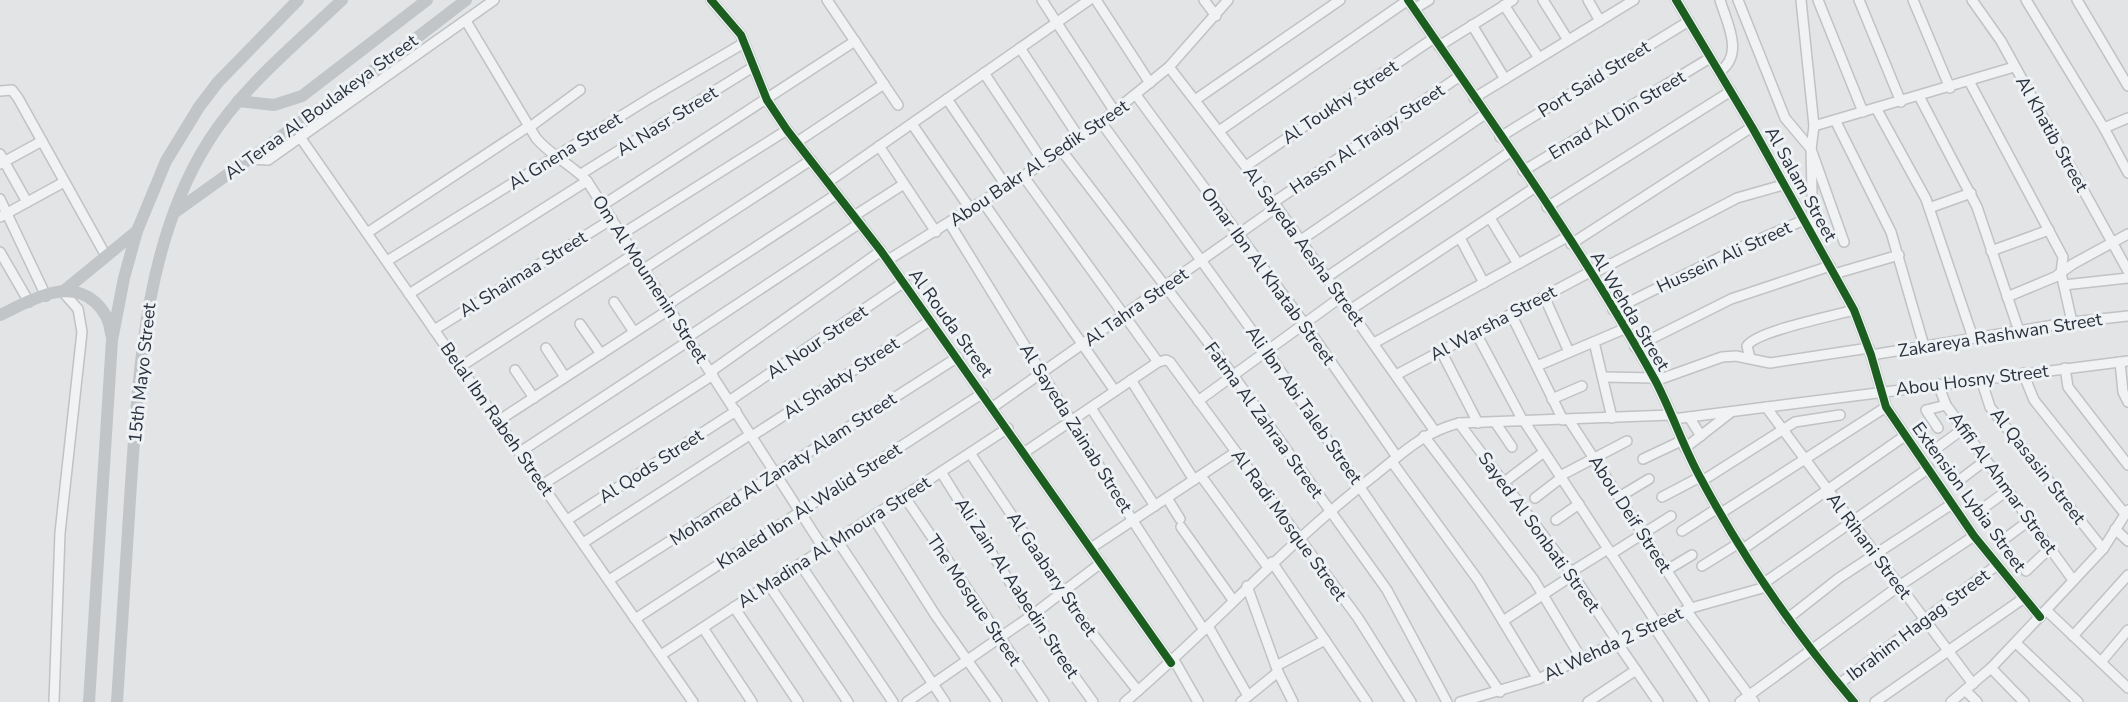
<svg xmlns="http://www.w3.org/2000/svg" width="2128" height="702" font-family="'Nunito Sans',sans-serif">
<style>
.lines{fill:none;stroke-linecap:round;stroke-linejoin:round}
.street-casing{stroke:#c0c2c4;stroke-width:12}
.street{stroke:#f0f2f3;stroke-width:9}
.secondary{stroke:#c2c5c8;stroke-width:12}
.cycleway-casing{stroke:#eff2f5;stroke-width:11}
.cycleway{stroke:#1b5e20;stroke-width:8}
.labels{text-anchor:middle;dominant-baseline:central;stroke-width:6;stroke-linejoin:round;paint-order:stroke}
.street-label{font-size:18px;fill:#29313e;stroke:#eff2f5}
</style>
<rect width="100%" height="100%" fill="#e2e4e6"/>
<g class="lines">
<!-- street casing -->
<g class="street-casing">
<g id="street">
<path d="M711,0L741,35L767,100L787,130L881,251L1171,663"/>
<path d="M827,0L898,105"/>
<path d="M1042,0L1115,112"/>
<path d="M1096,0L1150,83"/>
<path d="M1204,0L1216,16"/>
<path d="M1408,0C1493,124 1582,248 1655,380C1672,412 1683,447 1701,479C1744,559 1795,633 1854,702"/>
<path d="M1543,0L1568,40"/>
<path d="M1588,0L1600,21"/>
<path d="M1676,0L1752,127L1854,310L1871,355L1886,407L1974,536L2040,617"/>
<path d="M1738,0L1785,118L1811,149L1844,242"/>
<path d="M1801,0L1814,126L1811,149L1813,234"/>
<path d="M1818,0L1863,112"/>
<path d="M1859,0L1901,102"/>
<path d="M1913,0L1950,88"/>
<path d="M1972,0L2001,41L2128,271"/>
<path d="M2026,0L2104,128L2128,173"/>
<path d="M2077,0L2128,86"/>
<path d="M1504,5L1539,58"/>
<path d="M1414,9L1429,0"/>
<path d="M466,21L536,138C551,156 571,164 587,181L824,549"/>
<path d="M1472,25L1505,79"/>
<path d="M1439,46L1513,0"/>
<path d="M1020,48L1080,139"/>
<path d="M1169,67L1277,207L1434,430"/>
<path d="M1719,72C1745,55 1727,23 1720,0"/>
<path d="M984,73L1044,163"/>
<path d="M1969,81L2063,257L2061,273L2072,322"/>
<path d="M0,91L12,90L18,98L106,256"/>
<path d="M1136,95L1304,323L1397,457"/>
<path d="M1919,96L1977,207L2019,331"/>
<path d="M1474,98L1634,0"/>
<path d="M947,99L1007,187"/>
<path d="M1195,100L1340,0"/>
<path d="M1876,108L1926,199L1973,338"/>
<path d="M1835,120L1891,232L1924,346"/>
<path d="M1101,122L1266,350L1500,692"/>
<path d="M912,124L971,210"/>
<path d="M1814,126L2014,67"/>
<path d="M530,127L580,90"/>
<path d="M2104,128L2128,118"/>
<path d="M1219,131L1408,0"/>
<path d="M300,137L693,702"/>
<path d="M1500,137L1689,21"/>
<path d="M797,142L884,84"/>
<path d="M879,146L936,232"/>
<path d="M1062,151L1233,375L1387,590L1447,702"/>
<path d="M0,154L27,202"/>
<path d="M248,159L268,160L494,0"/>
<path d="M0,164L42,141"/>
<path d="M1246,166L1434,38"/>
<path d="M1523,171L1710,58"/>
<path d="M581,174L753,67"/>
<path d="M1024,177L1158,362"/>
<path d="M828,182L1089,0"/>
<path d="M0,199L46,296"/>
<path d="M983,202L1115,391"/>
<path d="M1274,202L1460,76"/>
<path d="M603,205L855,41"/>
<path d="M1547,207L1731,91"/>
<path d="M1929,208L1971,193"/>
<path d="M854,216L904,184"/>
<path d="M0,217L64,182"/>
<path d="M1490,218L1518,264"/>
<path d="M950,224L1133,521L1204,630"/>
<path d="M367,233L529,126"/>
<path d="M622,234L787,130"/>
<path d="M1460,238L1484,283"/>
<path d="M1301,240L1485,114"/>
<path d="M1571,244L1752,127"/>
<path d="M1991,251L2049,230"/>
<path d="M0,252L29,302"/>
<path d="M888,260L1044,163L1101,122L1169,67L1228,0"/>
<path d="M387,261L650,98L744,43"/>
<path d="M644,269L811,160"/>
<path d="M1592,274L1737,198L1783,185"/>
<path d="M1834,274L1899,255"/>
<path d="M1327,277L1510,152"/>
<path d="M2064,285L2128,278"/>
<path d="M409,294L587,181"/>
<path d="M1544,296L1569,352"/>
<path d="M2007,297L2055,277L2073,264L2128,234"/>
<path d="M614,302L634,332"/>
<path d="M667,305L837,194"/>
<path d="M1350,310L1534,188"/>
<path d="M1613,310L1739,248L1804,220"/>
<path d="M1511,314L1563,420"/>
<path d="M580,324L601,354"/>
<path d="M434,330L612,219"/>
<path d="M1476,333L1523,421"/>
<path d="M688,337L860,223"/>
<path d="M1594,342L1612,418"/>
<path d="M1374,343L1567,237"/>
<path d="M1635,347L1731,299L1830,266"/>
<path d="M546,348L565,377"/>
<path d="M1441,351L1478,423"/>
<path d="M1871,355L2072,322L2128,316"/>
<path d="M1750,358L1747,346C1756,331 1833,316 1854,310"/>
<path d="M2120,362L2123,392L2128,402"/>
<path d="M1537,366L1624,329"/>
<path d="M460,367L634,254"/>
<path d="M2065,368L2068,387L2128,465"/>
<path d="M515,370L534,398"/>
<path d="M710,372L881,251"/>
<path d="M2023,373L2034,400L2125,514"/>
<path d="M1396,375L1590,272"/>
<path d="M1603,377L1654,378"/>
<path d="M1981,379L1990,407L2103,549"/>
<path d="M1131,380L1194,480"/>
<path d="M1655,381L1722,357L1736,356L1770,363L1869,348"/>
<path d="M1938,384L1946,405L2073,580"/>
<path d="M1552,399L1582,386"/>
<path d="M729,401L904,282"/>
<path d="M1198,401L1341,297"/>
<path d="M993,407L1277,207"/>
<path d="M1766,407L1973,684"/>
<path d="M1091,408L1155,506"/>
<path d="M1689,417L1701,436"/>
<path d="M1673,419L2128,361"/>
<path d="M1569,420L1691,608"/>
<path d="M498,421L670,309"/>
<path d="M1524,421L1656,622"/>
<path d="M1495,422L1512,447"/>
<path d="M1459,423L1573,575L1617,641"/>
<path d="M1938,428L1926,410L1946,405"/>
<path d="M752,436L931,320"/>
<path d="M1424,436L1534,580L1581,658"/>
<path d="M1685,448L1730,413"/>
<path d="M1937,448L1963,429"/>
<path d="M520,452L690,340"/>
<path d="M1025,452L1158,362L1166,360L1170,362L1358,618L1411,702"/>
<path d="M970,453L1087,627L1138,691"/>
<path d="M1643,459L1681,441"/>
<path d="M1392,462L1478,580L1538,679"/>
<path d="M941,472L1031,616L1093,702"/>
<path d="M1201,476L1267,566"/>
<path d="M1560,476L1627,441"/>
<path d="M1961,479L1986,460"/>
<path d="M1702,481L1795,422L1840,415"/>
<path d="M1503,483L1544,452"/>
<path d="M542,485L713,375"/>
<path d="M904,496L1044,702"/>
<path d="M1619,497L1649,479"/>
<path d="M1662,497L1700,477"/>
<path d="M1167,498L1180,519"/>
<path d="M1535,498L1561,478"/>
<path d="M1982,509L2008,490"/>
<path d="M1721,513L1886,407"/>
<path d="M873,517L936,616L997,702"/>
<path d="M567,520L736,411"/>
<path d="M1556,520L1579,504"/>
<path d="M1181,527L1233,600"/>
<path d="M2115,529L2128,541"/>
<path d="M1682,531L1718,508"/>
<path d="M837,540L945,702"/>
<path d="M2003,540L2030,520"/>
<path d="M583,543L751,434"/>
<path d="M1091,548L1236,452"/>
<path d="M1743,549L1906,435"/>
<path d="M1611,554L1671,516"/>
<path d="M1272,562L1367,702"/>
<path d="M800,564L893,702"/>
<path d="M1702,566L1739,543"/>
<path d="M1667,570L1692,555"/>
<path d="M2026,571L2050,548"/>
<path d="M1571,572L1608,549"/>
<path d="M609,580L958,357"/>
<path d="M1764,583L1929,468"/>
<path d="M769,585L848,702"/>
<path d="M1247,586L1278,672L1293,702"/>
<path d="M734,607L798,702"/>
<path d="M1686,610L1754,702"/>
<path d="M2046,610L2128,688"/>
<path d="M635,619L983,393"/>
<path d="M1787,619L1839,578L1952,504"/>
<path d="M1503,621L1573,575"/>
<path d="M1652,624L1704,702"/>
<path d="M1208,626L1248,696"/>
<path d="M703,628L752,702"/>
<path d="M2073,636L2128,575"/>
<path d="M1616,641L1658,702"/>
<path d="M2016,643L2078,702"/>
<path d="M661,655L1008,428"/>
<path d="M1174,660L1198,702"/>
<path d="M2101,662L2128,630"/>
<path d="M1276,666L1325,640"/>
<path d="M1991,668L2024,702"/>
<path d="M1839,684L1997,565"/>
<path d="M1965,690L1977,702"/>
<path d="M54,702L60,533L82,332L78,309L62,291"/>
<path d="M907,702L1031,616L1101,563"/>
<path d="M1125,702C1211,629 1285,544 1375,475C1404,452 1422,433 1459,423L1671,415"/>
<path d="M1241,702L1278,672"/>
<path d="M1460,702L1538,679L1691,608L1766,587"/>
<path d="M1588,702L1636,670"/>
<path d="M1740,702L1899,586L1974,536"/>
<path d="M1875,702L2024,598"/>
<path d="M1951,702L1991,668L2046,610L2103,549L2128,510"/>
</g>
</g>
<!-- street -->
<use href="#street" class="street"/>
<!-- secondary -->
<g class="secondary">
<path d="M238,101L274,105L302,96L427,0"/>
<path d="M175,212L389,59L466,0"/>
<path d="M65,290L137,231"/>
<path d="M0,315C28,302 67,277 95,302C104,310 110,322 111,334"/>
<path d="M89,702L112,340L124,278L137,231L166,161L199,107L218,82L298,0"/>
<path d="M117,702C122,629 126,557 131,484C139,369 145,242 208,142C242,87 295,45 342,0"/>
</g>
<!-- cycleway casing -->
<g class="cycleway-casing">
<g id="cycleway">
<path d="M711,0L741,35L767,100L787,130L881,251L1171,663"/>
<path d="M1408,0C1493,124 1582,248 1655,380C1672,412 1683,447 1701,479C1744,559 1795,633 1854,702"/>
<path d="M1676,0L1752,127L1854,310L1871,355L1886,407L1974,536L2040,617"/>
</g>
</g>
<!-- cycleway -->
<use href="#cycleway" class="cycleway"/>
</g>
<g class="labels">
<!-- street labels -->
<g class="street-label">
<text transform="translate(1594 79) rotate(-32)">Port Said Street</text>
<text transform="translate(1340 102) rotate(-34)">Al Toukhy Street</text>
<text transform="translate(321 107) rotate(-36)">Al Teraa Al Boulakeya Street</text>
<text transform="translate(1617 115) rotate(-31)">Emad Al Din Street</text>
<text transform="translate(667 121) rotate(-32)">Al Nasr Street</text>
<text transform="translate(2052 134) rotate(61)">Al Khatib Street</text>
<text transform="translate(1367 139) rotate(-34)">Hassn Al Traigy Street</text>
<text transform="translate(565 151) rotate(-32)">Al Gnena Street</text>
<text transform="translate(1039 163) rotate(-34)">Abou Bakr Al Sedik Street</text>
<text transform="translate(1801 184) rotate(61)">Al Salam Street</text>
<text transform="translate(1304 246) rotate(54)">Al Sayeda Aesha Street</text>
<text transform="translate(1724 257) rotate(-25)">Hussein Ali Street</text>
<text transform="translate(523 274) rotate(-32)">Al Shaimaa Street</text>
<text transform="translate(1268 276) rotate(54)">Omar Ibn Al Khatab Street</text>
<text transform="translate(650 279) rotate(57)">Om Al Moumenin Street</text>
<text transform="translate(1136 307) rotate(-35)">Al Tahra Street</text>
<text transform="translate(1630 311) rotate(59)">Al Wehda Street</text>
<text transform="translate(951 323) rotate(54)">Al Rouda Street</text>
<text transform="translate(1493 323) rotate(-28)">Al Warsha Street</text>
<text transform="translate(2000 335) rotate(-9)">Zakareya Rashwan Street</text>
<text transform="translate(817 342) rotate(-34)">Al Nour Street</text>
<text transform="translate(142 373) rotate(-84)">15th Mayo Street</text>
<text transform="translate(841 378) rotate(-33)">Al Shabty Street</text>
<text transform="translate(1972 380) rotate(-7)">Abou Hosny Street</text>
<text transform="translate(1304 405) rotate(55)">Ali Ibn Abi Taleb Street</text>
<text transform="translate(497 419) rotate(55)">Belal Ibn Rabeh Street</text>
<text transform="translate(1264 420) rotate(54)">Fatma Al Zahraa Street</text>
<text transform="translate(1076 428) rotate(58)">Al Sayeda Zainab Street</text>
<text transform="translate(651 466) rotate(-33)">Al Qods Street</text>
<text transform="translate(2038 466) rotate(52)">Al Qasasin Street</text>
<text transform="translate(783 469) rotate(-33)">Mohamed Al Zanaty Alam Street</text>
<text transform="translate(2003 483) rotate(54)">Afifi Al Ahmar Street</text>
<text transform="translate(1969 497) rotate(54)">Extension Lybia Street</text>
<text transform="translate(809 506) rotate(-33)">Khaled Ibn Al Walid Street</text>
<text transform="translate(1630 514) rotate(57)">Abou Deif Street</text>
<text transform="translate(1289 525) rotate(54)">Al Radi Mosque Street</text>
<text transform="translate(1539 532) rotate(54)">Sayed Al Sonbati Street</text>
<text transform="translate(834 542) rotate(-33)">Al Madina Al Mnoura Street</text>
<text transform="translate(1869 546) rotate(53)">Al Rihani Street</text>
<text transform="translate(1052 574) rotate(56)">Al Gaabary Street</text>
<text transform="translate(1017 588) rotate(57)">Ali Zain Al Aabedin Street</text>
<text transform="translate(974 600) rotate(56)">The Mosque Street</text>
<text transform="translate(1918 625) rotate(-37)">Ibrahim Hagag Street</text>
<text transform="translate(1613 644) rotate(-25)">Al Wehda 2 Street</text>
</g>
</g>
</svg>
